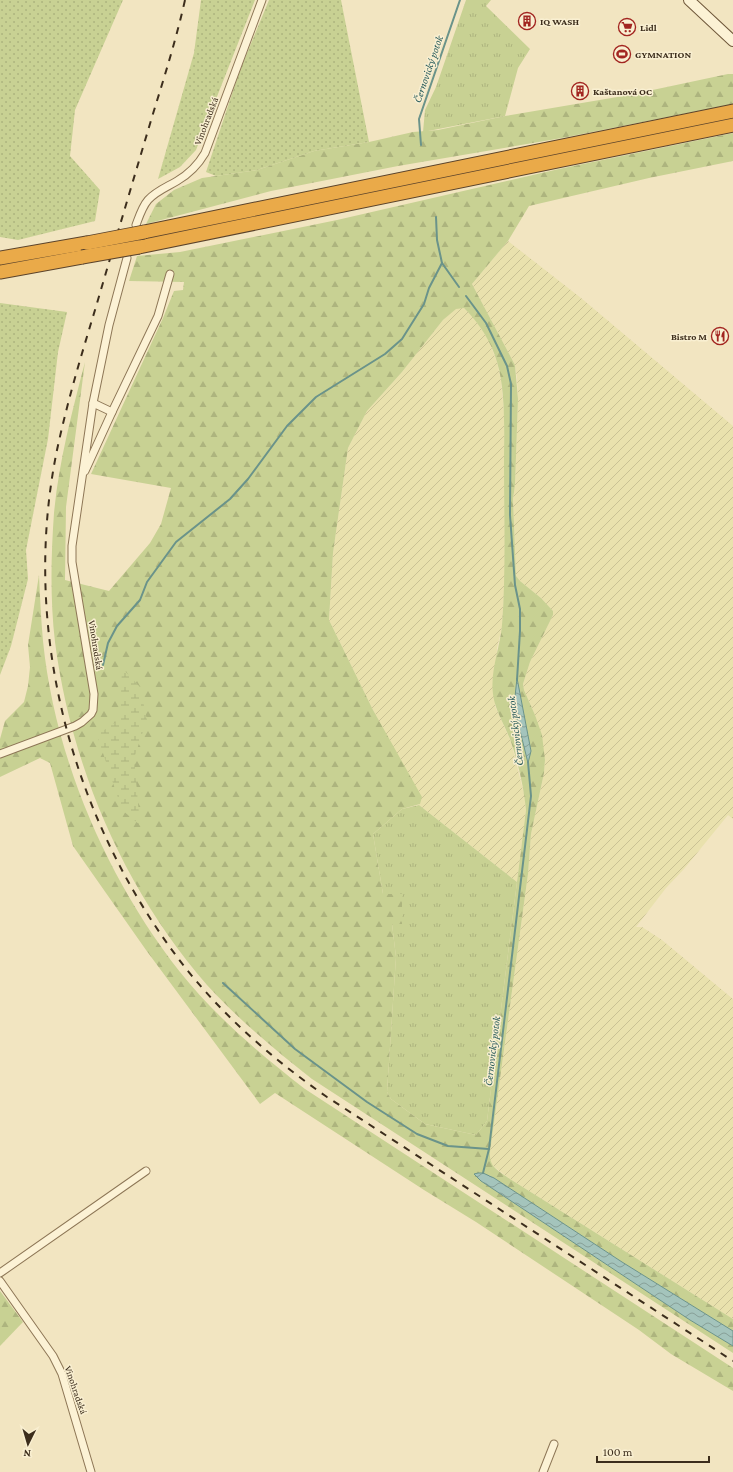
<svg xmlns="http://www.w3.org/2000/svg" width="733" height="1472" font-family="'Crimson Pro',serif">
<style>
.farmland{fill:url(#farmland-furrows)}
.grass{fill:url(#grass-tufts)}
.forest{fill:url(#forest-firs);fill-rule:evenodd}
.wetland{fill:url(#wetland-marsh)}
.park{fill:url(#park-dots)}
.water{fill:url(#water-waves);stroke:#6a938a}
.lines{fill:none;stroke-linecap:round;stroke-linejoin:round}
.stream{stroke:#6a938a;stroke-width:2}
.street-casing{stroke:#8d7656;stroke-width:9}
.secondary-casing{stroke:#6f573a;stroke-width:12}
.highway-casing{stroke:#5b432b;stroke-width:15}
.street{stroke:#fcf2d5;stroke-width:7}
.secondary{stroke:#fcf2d5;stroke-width:10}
.highway{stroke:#eaaa49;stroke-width:13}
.rail{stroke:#3c2d1c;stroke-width:2;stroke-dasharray:7 7;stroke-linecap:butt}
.highway-bridge-casing{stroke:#5b432b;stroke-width:15;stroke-linecap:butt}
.highway-bridge{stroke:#eaaa49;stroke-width:13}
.labels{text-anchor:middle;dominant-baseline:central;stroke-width:3;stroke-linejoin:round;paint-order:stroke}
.poi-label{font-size:10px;font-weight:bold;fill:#3c2d1c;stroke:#f9efd1;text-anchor:start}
.street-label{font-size:10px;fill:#3c2d1c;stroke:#f9efd1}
.water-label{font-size:11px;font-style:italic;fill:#2a5d5c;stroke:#f9efd1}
</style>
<defs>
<pattern id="farmland-furrows" width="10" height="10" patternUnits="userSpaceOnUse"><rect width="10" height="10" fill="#e9e1ad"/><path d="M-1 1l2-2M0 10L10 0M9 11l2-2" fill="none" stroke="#c9c194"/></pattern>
<pattern id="grass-tufts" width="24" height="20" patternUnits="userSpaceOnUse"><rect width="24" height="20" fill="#c8d193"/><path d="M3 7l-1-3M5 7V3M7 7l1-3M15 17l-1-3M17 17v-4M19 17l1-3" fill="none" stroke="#adb47e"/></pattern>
<pattern id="forest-firs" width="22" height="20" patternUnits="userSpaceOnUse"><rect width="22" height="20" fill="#c8d193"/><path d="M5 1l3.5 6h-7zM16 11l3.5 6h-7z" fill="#adb47e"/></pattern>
<pattern id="wetland-marsh" width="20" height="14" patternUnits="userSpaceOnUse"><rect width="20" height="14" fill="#c8d193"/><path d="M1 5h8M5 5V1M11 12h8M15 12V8" fill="none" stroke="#adb47e"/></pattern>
<pattern id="park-dots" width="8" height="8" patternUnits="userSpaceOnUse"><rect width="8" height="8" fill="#c8d193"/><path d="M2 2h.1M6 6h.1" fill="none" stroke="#adb47e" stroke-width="1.8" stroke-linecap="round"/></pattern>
<pattern id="water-waves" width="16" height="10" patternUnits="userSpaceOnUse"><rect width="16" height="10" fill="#a4c4bc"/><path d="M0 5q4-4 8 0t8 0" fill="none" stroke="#87a098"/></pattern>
</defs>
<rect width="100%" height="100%" fill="#f2e5c1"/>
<!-- farmland -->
<g class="farmland">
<path d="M508,241L581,298L733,426V819L728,815L684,869L666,888L636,927H642L662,940L733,999V1319L510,1179L493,1166L490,1162V1152L528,874L531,834L544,773L545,760L535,715L524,690L523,684L530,662L553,615V611L541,598L520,581L516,577L513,499L515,485L518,399L517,378L515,365L472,284Z"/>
<path d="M456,308H464L475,319L488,339L497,362L501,381L504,413L505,575L502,627L497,648L495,706L511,742L525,798L526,810L517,882L419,805L392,745L373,710L329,620L333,553L348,448L367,411L402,372L443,320Z"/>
</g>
<!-- grass -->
<g class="grass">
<path d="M466,0H491L486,6L530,49L518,68L505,116L423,132L425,110L436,87Z"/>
<path d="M419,805L517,882L487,1121L476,1135L425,1124L391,1099L387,1092L396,957L392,924H402V895L383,894L373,834L402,809Z"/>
</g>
<!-- forest -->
<g class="forest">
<path d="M728,74H733V104L562,138L398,166L271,191L146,224L156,204L174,190L202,178L257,170L314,151L369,142L413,132L438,130L505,116L629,95Z"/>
<path d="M733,133V161L649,178L529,206L508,241L472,284L515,365L518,399L515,485L513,499L516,576L520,581L541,598L553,611V615L530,662L523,684L524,690L535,715L542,735L545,760L544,773L531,834L528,874L490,1152C489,1168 498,1170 510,1179L733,1319V1331L622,1262L494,1178L489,1175L481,1181L690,1320L733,1346V1353L312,1079C275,1050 239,1020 207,985C124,890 71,766 55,642C50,599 51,555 54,513C59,461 72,412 85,362L66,507L65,580L109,591L150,543L161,524L171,488L91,474L163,318L174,291L183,290L184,282L129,281L137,256L180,252L337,220L559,169ZM464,308C479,323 491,341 497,362C506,392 504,433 504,464C504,518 506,572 502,625C500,648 490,671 493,694C495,711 505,725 511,742C518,762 524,788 526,810L487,1121L476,1135L425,1124L391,1099L387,1092L396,957L392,924H402V894H383L373,834L402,809L420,804L422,797L373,710L329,620L333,553L348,448L367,411L402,372L443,320L456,309ZM517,680L531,751L528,762L514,706Z"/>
<path d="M39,575C40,597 41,619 43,641C55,759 107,879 180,972C216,1017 260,1054 305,1089L733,1368V1391L671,1354L639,1330L476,1222L424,1190L275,1093L260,1104L146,950L73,846L50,763L40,758L0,777V739L5,721L24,702L28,686L30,667L28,645Z"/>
<path d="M0,1291L23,1322L0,1346Z"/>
</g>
<!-- wetland -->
<path class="wetland" d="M122,668L140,687L147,720L134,758L140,825L122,810L97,735L120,719Z"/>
<!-- park -->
<g class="park">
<path d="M0,0H123L75,110L70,156L100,190L95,221L18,240L0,237Z"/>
<path d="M201,0H255L196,150L180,167L158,179L194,53Z"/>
<path d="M269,0H341L369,142L314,151L257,170L216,176L206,172L240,70Z"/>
<path d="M0,303L67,312L58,352L48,439L26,550L28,579L11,646L0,675Z"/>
</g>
<!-- water -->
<g class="water">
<path d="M517,678L531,751L528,763L514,706Z"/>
<path d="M478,1173H483L494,1178L622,1262L733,1331V1346L690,1320L481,1181L474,1174Z"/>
</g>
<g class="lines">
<!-- stream -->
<g class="stream">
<path d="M421,145L419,119L460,0"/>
<path d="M436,217L437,240L442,263L459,287"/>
<path d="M466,296L486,323L507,366L511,384L510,515L515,585L520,609V631L517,680"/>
<path d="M103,665L108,643L117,626L140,600L147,582L176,542L230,499L248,479L287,426L316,397L385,354L402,339L424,304L429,288L442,263"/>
<path d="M223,983L295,1049L367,1102L417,1134L448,1146L489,1149"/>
<path d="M483,1173L489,1149L531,796L528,762"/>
</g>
<!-- street casing -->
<g class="street-casing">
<g id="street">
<path d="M136,225C139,217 142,207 148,200C156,191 167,187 177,181C189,174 198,165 205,153L262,0"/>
<path d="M93,403L112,412"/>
<path d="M85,471L112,412L158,316L170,274"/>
<path d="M0,754L75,726L82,722L91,714L93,710L94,694L72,562V546L93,403L109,325L127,258"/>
<path d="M0,1273L146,1171"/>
<path d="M0,1281L53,1356L62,1374L91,1472"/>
<path d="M543,1472L554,1444"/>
</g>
</g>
<!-- secondary casing -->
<g class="secondary-casing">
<path id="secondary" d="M689,0L733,41"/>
</g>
<!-- highway casing -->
<g class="highway-casing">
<g id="highway">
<path d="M144,232L733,111"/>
<path d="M139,247L733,125"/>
<path d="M0,258L87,243"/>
<path d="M0,272L82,257"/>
</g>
</g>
<!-- street -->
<use href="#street" class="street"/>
<!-- secondary -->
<use href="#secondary" class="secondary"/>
<!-- highway -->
<use href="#highway" class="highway"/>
<!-- rail -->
<path class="rail" d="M185,0C176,40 164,78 152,117C133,181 114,245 95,310C81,356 67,403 57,450C20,630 72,822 184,966C224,1017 274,1060 327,1097L733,1361"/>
<!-- highway-bridge casing -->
<g class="highway-bridge-casing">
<g id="highway-bridge">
<path d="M87,243L144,232"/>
<path d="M82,257L139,247"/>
</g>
</g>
<!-- highway-bridge -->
<use href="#highway-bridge" class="highway-bridge"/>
</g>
<!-- icons -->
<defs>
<g id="building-ring" transform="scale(0.9)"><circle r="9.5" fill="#f9efd1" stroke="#a22520" stroke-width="1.5"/><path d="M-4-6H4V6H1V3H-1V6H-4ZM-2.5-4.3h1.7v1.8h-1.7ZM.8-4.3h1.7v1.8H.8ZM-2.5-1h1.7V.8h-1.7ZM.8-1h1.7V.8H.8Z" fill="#a22520"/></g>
<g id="supermarket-ring" transform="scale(0.9)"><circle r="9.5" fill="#f9efd1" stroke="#a22520" stroke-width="1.5"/><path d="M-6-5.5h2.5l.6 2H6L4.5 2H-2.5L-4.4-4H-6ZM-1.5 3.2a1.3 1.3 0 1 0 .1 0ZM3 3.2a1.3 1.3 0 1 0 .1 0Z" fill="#a22520"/></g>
<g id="stadium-ring" transform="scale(0.9)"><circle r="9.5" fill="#f9efd1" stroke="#a22520" stroke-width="1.5"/><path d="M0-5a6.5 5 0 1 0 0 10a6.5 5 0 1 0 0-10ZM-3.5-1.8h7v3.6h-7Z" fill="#a22520"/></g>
<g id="restaurant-ring" transform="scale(0.9)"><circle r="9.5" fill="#f9efd1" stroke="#a22520" stroke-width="1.5"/><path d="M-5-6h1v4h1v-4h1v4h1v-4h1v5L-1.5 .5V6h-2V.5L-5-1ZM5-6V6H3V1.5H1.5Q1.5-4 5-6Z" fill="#a22520"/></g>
</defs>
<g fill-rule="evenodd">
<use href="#building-ring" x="527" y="21"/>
<use href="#supermarket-ring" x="627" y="27"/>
<use href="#stadium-ring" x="622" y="54"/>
<use href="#building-ring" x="580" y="91"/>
<use href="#restaurant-ring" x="720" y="336"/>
</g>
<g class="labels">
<!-- poi labels -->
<g class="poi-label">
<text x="540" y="21">IQ WASH</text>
<text x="640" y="27">Lidl</text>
<text x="635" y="54">GYMNATION</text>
<text x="593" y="91">Kaštanová OC</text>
<text x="707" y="336" text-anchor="end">Bistro M</text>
</g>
<!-- street labels -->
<g class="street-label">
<text transform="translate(206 121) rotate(-69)">Vinohradská</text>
<text transform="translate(96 645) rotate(81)">Vinohradská</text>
<text transform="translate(76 1390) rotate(71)">Vinohradská</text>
</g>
<!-- water labels -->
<g class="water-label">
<text transform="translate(428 69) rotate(-71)">Černovický potok</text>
<text transform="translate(515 731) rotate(-97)">Černovický potok</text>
<text transform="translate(492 1051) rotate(-83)">Černovický potok</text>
</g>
</g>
<!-- north arrow -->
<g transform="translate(28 1444) rotate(185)" stroke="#f9efd1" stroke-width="3" paint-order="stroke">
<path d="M0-3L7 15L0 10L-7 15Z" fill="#3c2d1c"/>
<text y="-6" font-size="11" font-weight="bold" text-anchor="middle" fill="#3c2d1c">N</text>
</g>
<!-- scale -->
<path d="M597 1456v6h112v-6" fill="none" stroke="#3c2d1c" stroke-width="2"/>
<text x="603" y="1456" font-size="12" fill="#3c2d1c" stroke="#f9efd1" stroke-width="3" paint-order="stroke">100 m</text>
</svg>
